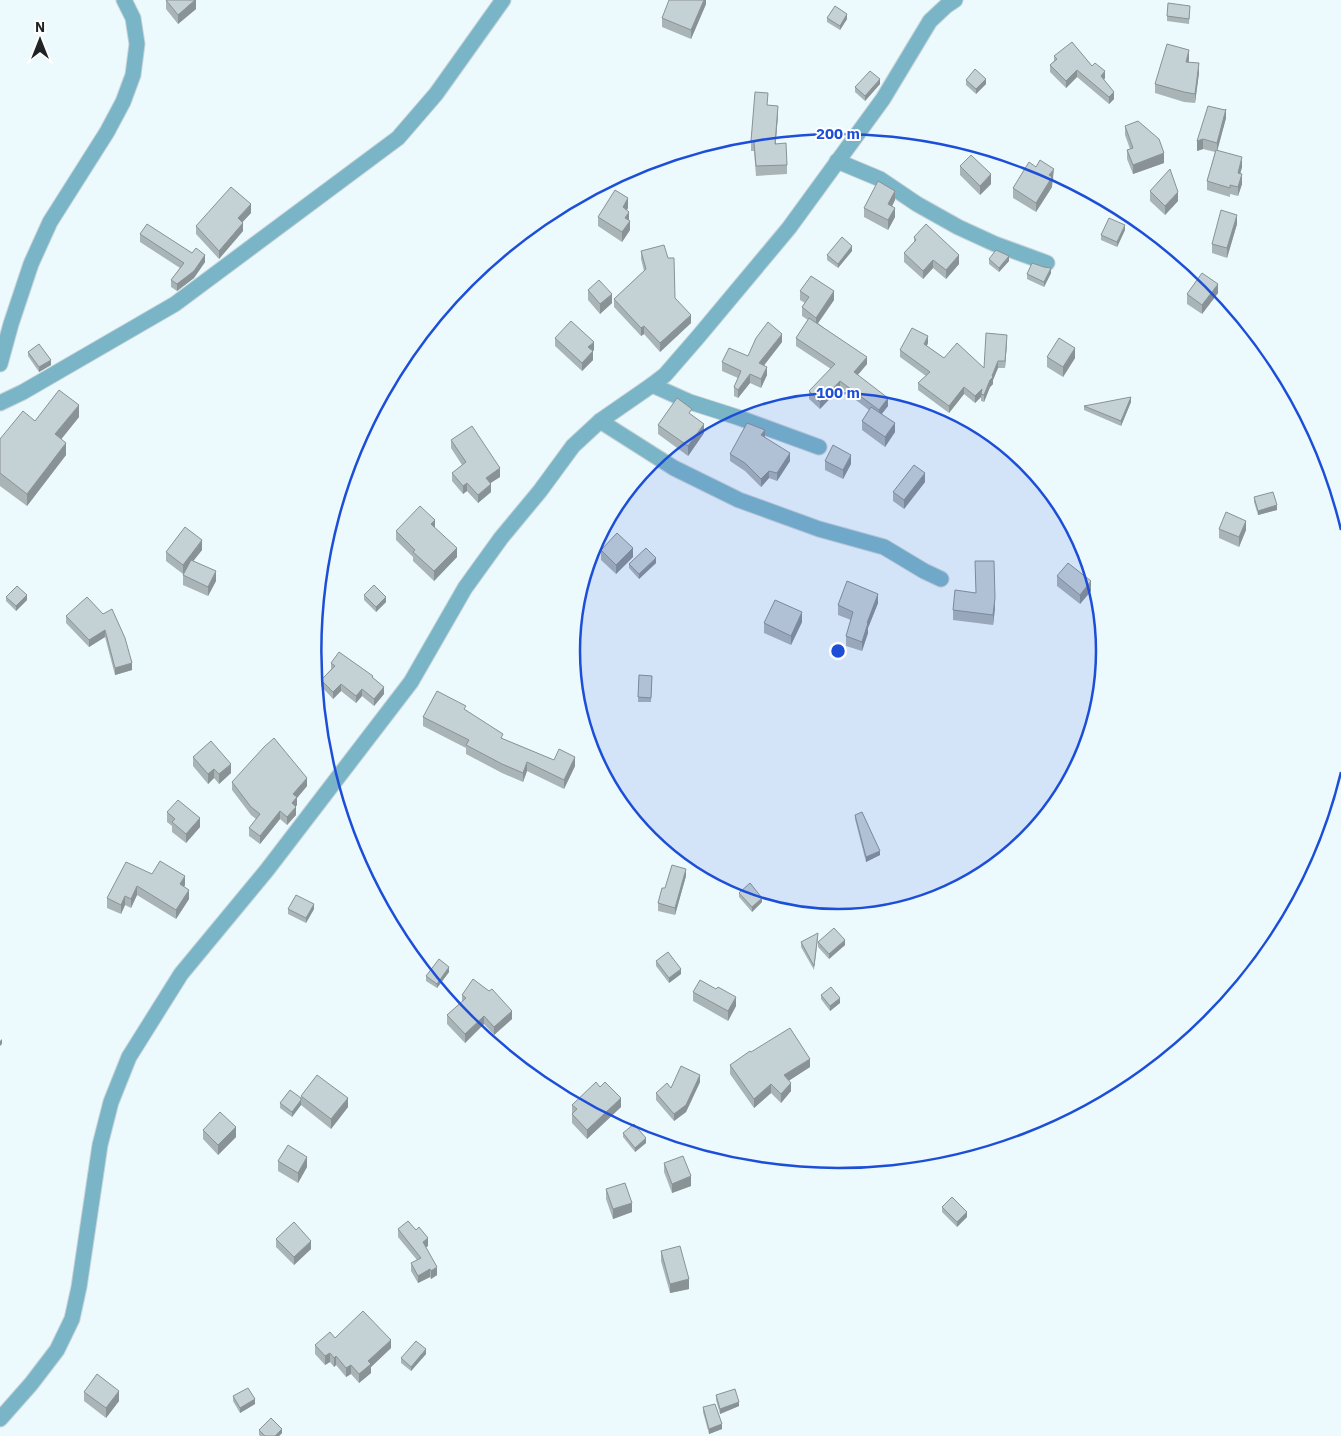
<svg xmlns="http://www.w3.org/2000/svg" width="1341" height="1436" font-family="'IBM Plex Sans',sans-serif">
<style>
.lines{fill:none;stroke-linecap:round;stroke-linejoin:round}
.minor-casing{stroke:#c7d3d7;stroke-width:17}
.minor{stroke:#7ab5c7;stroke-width:15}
.wall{fill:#a9b4b7}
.shaded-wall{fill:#899295}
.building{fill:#c4d1d5;stroke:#899295}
.ring{fill:none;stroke:#1d4ed8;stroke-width:2.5}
.centre{fill:#1d4ed8;stroke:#fff;stroke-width:2.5}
.ring-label{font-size:15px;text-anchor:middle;font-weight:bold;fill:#1d4ed8;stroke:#fff;stroke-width:4;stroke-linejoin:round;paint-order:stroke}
</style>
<rect width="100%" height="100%" fill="#ecfafe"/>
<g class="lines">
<!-- minor casing -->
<g class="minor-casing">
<g id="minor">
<path d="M837,161L880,179L917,204L958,227L995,244L1047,263"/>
<path d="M0,364L11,324L31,264L50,222L107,132L123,102L133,75L137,44L133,18L124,0"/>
<path d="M652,385L690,402L737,417L819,447"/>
<path d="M0,403L23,392L175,304L398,138L436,94L503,0"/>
<path d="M600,421L674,468L739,500L819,529L884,547L924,571L941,579"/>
<path d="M0,1419L31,1384L57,1350L72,1319L79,1287L100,1145L111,1102L129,1057L181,974L267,870L411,682L465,588L501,538L540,491L573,446L600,421L652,385L665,375L698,337L789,228L883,99L930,21L946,6L955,0"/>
</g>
</g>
<!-- minor -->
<use href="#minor" class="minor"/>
</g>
<!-- wall -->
<g class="wall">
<path d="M166,0H196V9L178,24L166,9Z"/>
<path d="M706,0V4L691,39L662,27V18Z"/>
<path d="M1190,10L1189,24L1167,21V16Z"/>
<path d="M827,18L847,19L840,30L827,22Z"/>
<path d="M1054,56L1092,66L1105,78L1104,80L1114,99L1109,104L1077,77L1066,88L1050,72V65L1054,61Z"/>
<path d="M1189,60V62L1199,73L1195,103L1184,102L1155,93V84Z"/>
<path d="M966,80L986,84L976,94L966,85Z"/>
<path d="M880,84L865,101L855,92V87Z"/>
<path d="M768,105L778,115L775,144L787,165V174L756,176L754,151H751V141Z"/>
<path d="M1208,106L1226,118L1217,150L1242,167L1240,174L1242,184L1238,196L1230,194V197L1207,190V181L1215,152L1203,149L1197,151Z"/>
<path d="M1125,126L1164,163L1133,174L1127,159V150L1130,149L1125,135Z"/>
<path d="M960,166L991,184L980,195L960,175Z"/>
<path d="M1054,178L1052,180V187L1036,212L1013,198V188Z"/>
<path d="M1150,191L1178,201L1165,215L1150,201Z"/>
<path d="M895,200L892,206L895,217L888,230L864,217V208Z"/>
<path d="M628,208L627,210L629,220L630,230L622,242L598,226V217Z"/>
<path d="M251,213L242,222L243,231L219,259L196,234V226Z"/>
<path d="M1237,224L1227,258L1212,253V244Z"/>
<path d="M1125,230L1117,247L1101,240V235Z"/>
<path d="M140,234L192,253L205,262L194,278L177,291L171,287V280L180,268L140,242Z"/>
<path d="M914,237L959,264L946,279L933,268L923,279L904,262V253L914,242Z"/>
<path d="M641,251L691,323L660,352L644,334L641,336L614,307V299L644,271L641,259Z"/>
<path d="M852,251L838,268L827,260V255Z"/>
<path d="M989,259L1009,261L999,272L989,264Z"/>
<path d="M1051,273L1044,287L1027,279V274Z"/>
<path d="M588,290L612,303L600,314L588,300Z"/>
<path d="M800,291L834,300L818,323L867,364L858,375L888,406L882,414L895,432L885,447L862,430V421L869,410L840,388L820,409L809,399V391L831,369L796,346V338L808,320L802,316V307L805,303L800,300Z"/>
<path d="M1218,293L1202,314L1187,304V294Z"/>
<path d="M555,338L594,350L593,351V360L582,371L555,346Z"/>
<path d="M782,342L764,365L767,375L761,388L750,383L738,398L734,396V387L738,378L722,371V362L748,356Z"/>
<path d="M1007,342L1005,368H998L993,380V384L990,387L984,402L981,401V397L975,403L964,394L949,413L918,390V383L926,376L900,357V350L928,343L927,346L944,358L984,368Z"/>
<path d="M28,352L51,365L39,372L28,356Z"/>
<path d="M1047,357L1075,358L1063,377L1047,367Z"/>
<path d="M1131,402L1121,426L1084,410V406Z"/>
<path d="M692,415L704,433L688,456L658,434V425Z"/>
<path d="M79,417L61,439L66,455L27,506L0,486V439L35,421Z"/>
<path d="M765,437L790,461L777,481L769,478L761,487L745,471L730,461V454Z"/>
<path d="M451,440L500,477L490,483L491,492L478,503L467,491L463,494L452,481V473L462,465L451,448Z"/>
<path d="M825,461L851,464L843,479L825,470Z"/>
<path d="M925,482L904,509L893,501V492Z"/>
<path d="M1254,497L1277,510L1258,515L1254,502Z"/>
<path d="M435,528L457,557L434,581L413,561V557L396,540V531Z"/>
<path d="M1219,529L1246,530L1239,547L1219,538Z"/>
<path d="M202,550L193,561L216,581L208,596L183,585V575L186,570L183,574L166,561V552Z"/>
<path d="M601,550L633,557L616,574L601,560Z"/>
<path d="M656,563L639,579L629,568V564Z"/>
<path d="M1057,576L1091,591L1080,604L1057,586Z"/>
<path d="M364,595L386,602L376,612L364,600Z"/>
<path d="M6,597L27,600L16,611L6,601Z"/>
<path d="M878,603L868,628V633L862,651L846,646V636L851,620L838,615V605Z"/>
<path d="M995,608L993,625L953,620V610Z"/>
<path d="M103,614L132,670L115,675L105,637L89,647L66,623V616Z"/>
<path d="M802,622L791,645L764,633V623Z"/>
<path d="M331,663L373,678L384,694L374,706L362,696L356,703L341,691L333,699L321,686V680L331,669Z"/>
<path d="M639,675L652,676L651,702H638Z"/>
<path d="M466,710L503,739L554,760L575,766L564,789L527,771L523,782L502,773L466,754V748L423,726V717Z"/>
<path d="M193,757L231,773L219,784L214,778L208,784L193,766Z"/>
<path d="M232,782L307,786L297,798V805L296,806V815L287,825L280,819L260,844L249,836V828L256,819L251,815L232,790Z"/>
<path d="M167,812L200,827L186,843L172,832V826L167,822Z"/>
<path d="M855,815L880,855L866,862L855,819Z"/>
<path d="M152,874L185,885L184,887L189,899L176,919L137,895L131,908L125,905L121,914L107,908V898Z"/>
<path d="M686,876L675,915L658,911V903L665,888Z"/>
<path d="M739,893L762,902L752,912L739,897Z"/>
<path d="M288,909H314L306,923L288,914Z"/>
<path d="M818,938L814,970L801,947V942Z"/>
<path d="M818,942L845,945L829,959L818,947Z"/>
<path d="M656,961L681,974L669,983L656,966Z"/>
<path d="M449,972L437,988L426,981V976Z"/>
<path d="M489,991L512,1019L494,1035L484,1024L465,1043L447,1024V1015L462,1002V995Z"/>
<path d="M693,992L736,1006L728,1021L693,1001Z"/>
<path d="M821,995L840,1003L830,1011L821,999Z"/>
<path d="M751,1052L810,1067L789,1080L791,1091L781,1103L771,1093L754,1108L730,1074V1065Z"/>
<path d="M700,1082L686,1112L674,1121L656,1100V1093L671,1088Z"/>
<path d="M301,1096L348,1107L331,1129L301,1105L292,1117L280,1108V1103L301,1098Z"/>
<path d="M572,1105L621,1107L587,1139L572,1123Z"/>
<path d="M203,1130L236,1137L218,1155L203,1139Z"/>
<path d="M623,1133L646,1143L635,1152L623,1137Z"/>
<path d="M278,1161L307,1167L298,1183L278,1171Z"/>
<path d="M664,1163L691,1186L672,1193L664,1172Z"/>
<path d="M606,1189L632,1212L613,1219L606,1199Z"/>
<path d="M942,1207L967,1217L957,1227L942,1212Z"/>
<path d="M398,1229L428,1246L426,1247L437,1275L431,1279L430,1277L418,1283L411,1271V1263L417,1260L398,1237Z"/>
<path d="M276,1239L311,1249L294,1265L276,1247Z"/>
<path d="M661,1251L689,1289L670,1293L661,1261Z"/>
<path d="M335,1338L391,1348L371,1367V1373L359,1383L351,1374L346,1377L336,1365L334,1367L330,1362L325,1365L315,1354V1345Z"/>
<path d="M426,1354L411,1371L401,1363V1358Z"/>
<path d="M84,1392L119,1401L106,1418L84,1401Z"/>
<path d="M716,1395L739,1406L720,1414L716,1400Z"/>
<path d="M233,1396L255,1404L240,1413L233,1401Z"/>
<path d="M703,1407L722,1429L709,1434L703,1412Z"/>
<path d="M259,1430L282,1433L279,1436H260L259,1435Z"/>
</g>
<!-- shaded-wall -->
<g class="shaded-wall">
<path d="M195,0H196V9L178,24V15Z"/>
<path d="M704,0H706V4L691,39V30Z"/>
<path d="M847,14V19L840,30V26Z"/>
<path d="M1189,50V60L1186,71V62Z"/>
<path d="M1199,63V73L1195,103V94Z"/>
<path d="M1077,70V77L1066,88V81Z"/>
<path d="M1105,71V78L1101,83V76Z"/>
<path d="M880,79V84L865,101V96Z"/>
<path d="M986,79V84L976,94V89Z"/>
<path d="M1114,92V99L1109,104V97Z"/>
<path d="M778,106V115L775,153V144Z"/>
<path d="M1226,109V118L1217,152V143Z"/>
<path d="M1203,139V149L1197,151V141Z"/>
<path d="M1164,153V163L1133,174V165Z"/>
<path d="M1242,157V167L1238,182V173Z"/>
<path d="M1054,169L1052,187L1036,212V203L1049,175Z"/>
<path d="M991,174V184L980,195V186Z"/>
<path d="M1242,174V184L1238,196V187Z"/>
<path d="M895,191V200L888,214V204Z"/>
<path d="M1178,192V201L1165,215V206Z"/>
<path d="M628,198V208L623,217V207Z"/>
<path d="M251,204V213L238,227V218Z"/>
<path d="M895,208V217L888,230V220Z"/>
<path d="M629,212V221L625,218Z"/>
<path d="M1237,215V224L1227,258V248Z"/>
<path d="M630,221V230L622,242V232Z"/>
<path d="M243,223V231L219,259V251Z"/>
<path d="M1125,225V230L1117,247V242Z"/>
<path d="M852,246V251L838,268V264Z"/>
<path d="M205,255V262L194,278L177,291V284Z"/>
<path d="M959,255V264L946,279V270Z"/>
<path d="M1009,256V261L999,272V268Z"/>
<path d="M933,260V268L923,279V271Z"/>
<path d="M1051,268V273L1044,287V282Z"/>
<path d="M1218,284V293L1202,314V305Z"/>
<path d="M834,291V300L816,326V318Z"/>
<path d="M612,294V303L600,314V304Z"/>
<path d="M691,315V323L660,352V343Z"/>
<path d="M644,326V334L641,336V328Z"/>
<path d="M782,334V342L759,372V363Z"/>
<path d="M1007,335V342L1005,368V361Z"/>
<path d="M928,336V343L924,351V344Z"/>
<path d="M594,342V350L588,356V347Z"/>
<path d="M1075,348V358L1063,377V367Z"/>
<path d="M593,351V360L582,371V363Z"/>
<path d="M867,357V364L854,379V372Z"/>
<path d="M51,360V365L39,372V367Z"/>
<path d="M998,361V368L993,380V384L990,387L984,402V395Z"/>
<path d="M767,367V375L761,388V379Z"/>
<path d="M750,374V383L738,398V390Z"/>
<path d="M840,381V388L820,409V402Z"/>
<path d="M964,387V394L949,413V406Z"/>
<path d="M982,389L981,397L975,403V396Z"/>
<path d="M1131,397V402L1121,426V421Z"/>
<path d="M888,398V406L879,417V410Z"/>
<path d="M79,405V417L55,447V434Z"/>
<path d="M895,423V432L885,447V437Z"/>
<path d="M704,424V433L688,456V446Z"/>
<path d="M765,430V437L761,435Z"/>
<path d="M66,443V455L27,506V494Z"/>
<path d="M790,453V461L777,481V473Z"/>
<path d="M851,455V464L843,479V470Z"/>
<path d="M500,468V477L486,486V478Z"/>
<path d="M769,471V478L761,487V479Z"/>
<path d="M925,473V482L904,509V500Z"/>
<path d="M467,483V491L463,494V486Z"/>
<path d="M491,484V492L478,503V495Z"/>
<path d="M1277,505V510L1258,515V511Z"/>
<path d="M435,520V529L431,524Z"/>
<path d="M1246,521V530L1239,547V537Z"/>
<path d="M202,540V550L183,574V565Z"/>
<path d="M457,548V557L434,581V571Z"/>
<path d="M633,548V557L616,574V565Z"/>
<path d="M656,558V563L639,579V574Z"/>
<path d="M216,571V581L208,596V587Z"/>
<path d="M1091,581V591L1080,604V595Z"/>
<path d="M878,594V603L868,628V633L862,651V642L867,623Z"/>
<path d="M27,595V600L16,611V606Z"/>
<path d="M386,597V602L376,612V607Z"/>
<path d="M995,598V608L993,625V615Z"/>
<path d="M802,612V622L791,645V636Z"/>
<path d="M105,630V637L89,647V640Z"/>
<path d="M132,663V670L115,675V668Z"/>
<path d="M341,684V691L333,699V692Z"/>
<path d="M384,687V694L374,706V699Z"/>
<path d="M362,689V696L356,703V696Z"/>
<path d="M575,757V766L564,789V780Z"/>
<path d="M527,762V771L523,782V773Z"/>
<path d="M231,764V773L219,784V774Z"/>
<path d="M214,769V778L208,784V774Z"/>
<path d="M307,778V786L297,798V805L292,811V803L293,794Z"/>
<path d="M296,807V815L287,825V817Z"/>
<path d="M280,811V819L260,844V836Z"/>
<path d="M200,818V827L186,843V834Z"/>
<path d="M880,851V855L866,862V857Z"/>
<path d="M686,869V876L675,915V908Z"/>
<path d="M185,876V885L180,893V884Z"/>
<path d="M137,886V895L131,908V899Z"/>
<path d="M189,890V899L176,919V910Z"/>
<path d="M125,896V905L121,914V905Z"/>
<path d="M762,898V902L752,912V907Z"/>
<path d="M314,904V909L306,923V918Z"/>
<path d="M845,940V945L829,959V954Z"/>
<path d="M449,967V972L437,988V984Z"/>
<path d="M681,969V974L669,983V978Z"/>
<path d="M736,997V1006L728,1021V1011Z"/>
<path d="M840,998V1003L830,1011V1006Z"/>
<path d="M512,1011V1019L494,1035V1027Z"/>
<path d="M484,1016V1024L465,1043V1034Z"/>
<path d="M2,1039V1044L0,1046V1041Z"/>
<path d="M810,1059V1067L784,1084V1075Z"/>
<path d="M700,1075V1082L686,1112L674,1121V1114Z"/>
<path d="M791,1083V1091L781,1103V1094Z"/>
<path d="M771,1084V1093L754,1108V1099Z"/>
<path d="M348,1098V1107L331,1129V1119Z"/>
<path d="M621,1098V1107L587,1139V1130Z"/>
<path d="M301,1100V1105L292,1117V1112Z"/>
<path d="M236,1127V1137L218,1155V1145Z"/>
<path d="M646,1138V1143L635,1152V1148Z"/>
<path d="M307,1157V1167L298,1183V1173Z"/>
<path d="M691,1176V1186L672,1193V1184Z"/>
<path d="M632,1203V1212L613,1219V1209Z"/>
<path d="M967,1212V1217L957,1227V1222Z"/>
<path d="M428,1238V1246L423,1249V1242Z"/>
<path d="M311,1241V1249L294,1265V1257Z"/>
<path d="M437,1267V1275L431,1279V1271Z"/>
<path d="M430,1269V1277L418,1283V1276Z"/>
<path d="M689,1279V1289L670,1293V1284Z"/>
<path d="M391,1340V1348L371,1367V1373L359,1383V1374L368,1361Z"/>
<path d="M426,1349V1354L411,1371V1367Z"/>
<path d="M330,1353V1362L325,1365V1356Z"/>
<path d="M336,1356V1365L334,1367V1358Z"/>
<path d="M351,1365V1374L346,1377V1368Z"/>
<path d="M119,1391V1401L106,1418V1408Z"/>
<path d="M255,1399V1404L240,1413V1408Z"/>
<path d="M739,1402V1406L720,1414V1409Z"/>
<path d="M722,1424V1429L709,1434V1429Z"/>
<path d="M282,1429V1433L279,1436H275Z"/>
</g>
<!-- building -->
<g class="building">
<path d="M166,0H195L178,15Z"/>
<path d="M669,0H704L691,30L662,18Z"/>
<path d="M1168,3L1190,6L1189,19L1167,16Z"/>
<path d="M835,6L847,14L840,26L827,18Z"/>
<path d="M1072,42L1092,66L1095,63L1105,71L1101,76L1114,92L1109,97L1077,70L1066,81L1050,65L1057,59L1054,56Z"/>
<path d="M1167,44L1189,50L1186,62L1199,63L1195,94L1184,92L1155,84Z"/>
<path d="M975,69L986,79L976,89L966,80Z"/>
<path d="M870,71L880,79L865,96L855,87Z"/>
<path d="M755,92L768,93L767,105L778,106L775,144L786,143L787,165L756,166L754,142L751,141Z"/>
<path d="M1208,106L1225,110L1226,109L1217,143L1203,139L1197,141Z"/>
<path d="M1138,121L1159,139L1164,153L1133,165L1127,150L1133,148L1125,126Z"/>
<path d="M1216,150L1242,157L1238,173L1242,174L1238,187L1230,185V188L1207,181Z"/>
<path d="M971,155L991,174L980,186L960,166Z"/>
<path d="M1040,160L1054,169L1049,175L1052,177L1036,203L1013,188L1029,162L1036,167Z"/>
<path d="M1170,169L1178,192L1165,206L1150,191Z"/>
<path d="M878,181L895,191L888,204L895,208L888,220L864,208Z"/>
<path d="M231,187L251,204L238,218L243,223L219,251L196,226Z"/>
<path d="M615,190L628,198L623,207L629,212L625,218L630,221L622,232L598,217Z"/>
<path d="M1221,210L1237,215L1227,248L1212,244Z"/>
<path d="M1109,218L1125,225L1117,242L1101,235Z"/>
<path d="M147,224L192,253L196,248L205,255L194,271L177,284L171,280L184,263L140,234Z"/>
<path d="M926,224L959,255L946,270L933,260L923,271L904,253L916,240L914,237Z"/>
<path d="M842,237L852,246L838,264L827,255Z"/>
<path d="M664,245L668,258H674L675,298L691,315L660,343L644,326L641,328L614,299L646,269L641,251Z"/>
<path d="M996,250L1009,256L999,268L989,259Z"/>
<path d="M1032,263L1044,267L1051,268L1044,282L1027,274Z"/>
<path d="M1202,273L1218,284L1202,305L1187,294Z"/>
<path d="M811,276L834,291L816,318L802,307L809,297L800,291Z"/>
<path d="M599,280L612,294L600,304L588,290Z"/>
<path d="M809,318L867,357L854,372L888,398L879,410L840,381L820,402L809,391L835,364L796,338Z"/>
<path d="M571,321L594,342L588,347L593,351L582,363L555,338Z"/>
<path d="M768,322L782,334L759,363L767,367L761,379L750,374L738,390L734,387L741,371L722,362L729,348L748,356L756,338Z"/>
<path d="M912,328L928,336L924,344L944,358L957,343L984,368L986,333L1007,335L1005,361H998L992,376L993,377L990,380L984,395L981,394L982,389L975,396L964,387L949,406L918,383L930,372L900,350Z"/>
<path d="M1059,338L1075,348L1063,367L1047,357Z"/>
<path d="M39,344L51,360L39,367L28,352Z"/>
<path d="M59,390L79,405L55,434L66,443L27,494L0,473V439L23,411L35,421Z"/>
<path d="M1131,397L1121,421L1084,406Z"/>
<path d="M677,398L692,409L689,413L704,424L688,446L658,425Z"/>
<path d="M871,407L895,423L885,437L862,421Z"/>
<path d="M747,423L765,430L761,435L790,453L777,473L769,471L761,479L745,463L730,454Z"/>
<path d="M472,426L500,468L486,478L491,484L478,495L467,483L463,486L452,473L466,462L451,440Z"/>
<path d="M833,445L851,455L843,470L825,461Z"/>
<path d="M914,465L925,473L904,500L893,492Z"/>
<path d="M1273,492L1277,505L1258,511L1254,497Z"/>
<path d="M420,506L435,520L431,524L457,548L434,571L413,552L415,550L396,531Z"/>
<path d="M1226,512L1246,521L1239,537L1219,529Z"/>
<path d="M185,527L202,540L183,565L166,552Z"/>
<path d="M617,533L633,548L616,565L601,550Z"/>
<path d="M646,548L656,558L639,574L629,564Z"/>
<path d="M191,560L216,571L208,587L183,575Z"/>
<path d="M975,561H994L995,598L993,615L953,610L955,590L976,593Z"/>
<path d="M1068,563L1091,581L1080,595L1057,576Z"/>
<path d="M847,581L878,594L867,623H868L862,642L846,636L853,612L838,605Z"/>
<path d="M374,585L386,597L376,607L364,595Z"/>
<path d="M17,586L27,595L16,606L6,597Z"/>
<path d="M87,597L103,614L112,609L125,638L132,663L115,668L105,630L89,640L66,616Z"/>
<path d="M775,600L802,612L791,636L764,623Z"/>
<path d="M339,652L373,676L372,677L384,687L374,699L362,689L356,696L341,684L333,692L321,680L335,666L331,663Z"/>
<path d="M639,675L652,676L651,698L638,697Z"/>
<path d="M437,691L466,706L464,709L503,734L501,738L554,760L559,749L575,757L564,780L527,762L523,773L502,764L466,745L469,740L423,717Z"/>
<path d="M274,738L307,778L293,794L297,797L292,803L296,807L287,817L280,811L260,836L249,828L260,814L251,807L232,782L264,747Z"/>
<path d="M211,741L231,764L219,774L214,769L208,774L193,757Z"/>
<path d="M178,800L200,818L186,834L172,822L175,819L167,812Z"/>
<path d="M862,812L880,851L866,857L855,815Z"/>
<path d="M160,861L185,876L180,884L189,890L176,910L137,886L131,899L125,896L121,905L107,898L126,862L152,874Z"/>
<path d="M672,865L686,869L675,908L658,903L662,888H665Z"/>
<path d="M750,883L762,898L752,907L739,893Z"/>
<path d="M296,895L314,904L306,918L288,909Z"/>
<path d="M834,928L845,940L829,954L818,942Z"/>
<path d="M818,933L814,966L801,942Z"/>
<path d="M668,952L681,969L669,978L656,961Z"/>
<path d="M439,959L449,967L437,984L426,976Z"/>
<path d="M473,979L489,991L492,989L512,1011L494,1027L484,1016L465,1034L447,1015L466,998L462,995Z"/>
<path d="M700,980L716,989L718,987L736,997L728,1011L693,992Z"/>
<path d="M831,987L840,998L830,1006L821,995Z"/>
<path d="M790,1028L810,1059L784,1075L791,1083L781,1094L771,1084L754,1099L730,1065L750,1051L751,1052Z"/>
<path d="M681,1066L700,1075L686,1105L674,1114L656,1093L667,1083L671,1088Z"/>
<path d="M317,1075L348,1098L331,1119L301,1096Z"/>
<path d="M596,1082L600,1087L605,1082L621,1098L587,1130L572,1114L577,1109L572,1105Z"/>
<path d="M290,1090L301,1098V1100L292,1112L280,1103Z"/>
<path d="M220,1112L236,1127L218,1145L203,1130Z"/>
<path d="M634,1124L646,1138L635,1148L623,1133Z"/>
<path d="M288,1145L307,1157L298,1173L278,1161Z"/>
<path d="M683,1156L691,1176L672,1184L664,1163Z"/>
<path d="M625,1183L632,1203L613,1209L606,1189Z"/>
<path d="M952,1197L967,1212L957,1222L942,1207Z"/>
<path d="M408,1221L416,1230L419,1227L428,1238L423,1242L437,1267L431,1271L430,1269L418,1276L411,1263L421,1258L398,1229Z"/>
<path d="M294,1222L311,1241L294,1257L276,1239Z"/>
<path d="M680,1246L689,1279L670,1284L661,1251Z"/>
<path d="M363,1311L391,1340L368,1361L371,1364L359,1374L351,1365L346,1368L336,1356L334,1358L330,1353L325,1356L315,1345L330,1332L335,1338Z"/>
<path d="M416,1341L426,1349L411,1367L401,1358Z"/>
<path d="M97,1374L119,1391L106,1408L84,1392Z"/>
<path d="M248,1388L255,1399L240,1408L233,1396Z"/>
<path d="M735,1389L739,1402L720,1409L716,1395Z"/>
<path d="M715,1404L722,1424L709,1429L703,1407Z"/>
<path d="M271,1418L282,1429L275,1436H265L259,1430Z"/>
</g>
<!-- distance rings -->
<circle cx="838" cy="651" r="258" fill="#1d4ed8" fill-opacity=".12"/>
<g class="ring">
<circle cx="838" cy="651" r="258"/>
<path d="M1341 772A517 517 0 1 1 1341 530"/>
</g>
<circle cx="838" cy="651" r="8" class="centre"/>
<g class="ring-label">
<text x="838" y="139">200 m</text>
<text x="838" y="398">100 m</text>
</g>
<!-- north arrow -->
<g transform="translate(40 40)" stroke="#ffffff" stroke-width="4" paint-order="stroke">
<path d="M0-4L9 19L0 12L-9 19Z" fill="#1f2426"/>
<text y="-8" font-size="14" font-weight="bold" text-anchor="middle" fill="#1f2426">N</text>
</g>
</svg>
